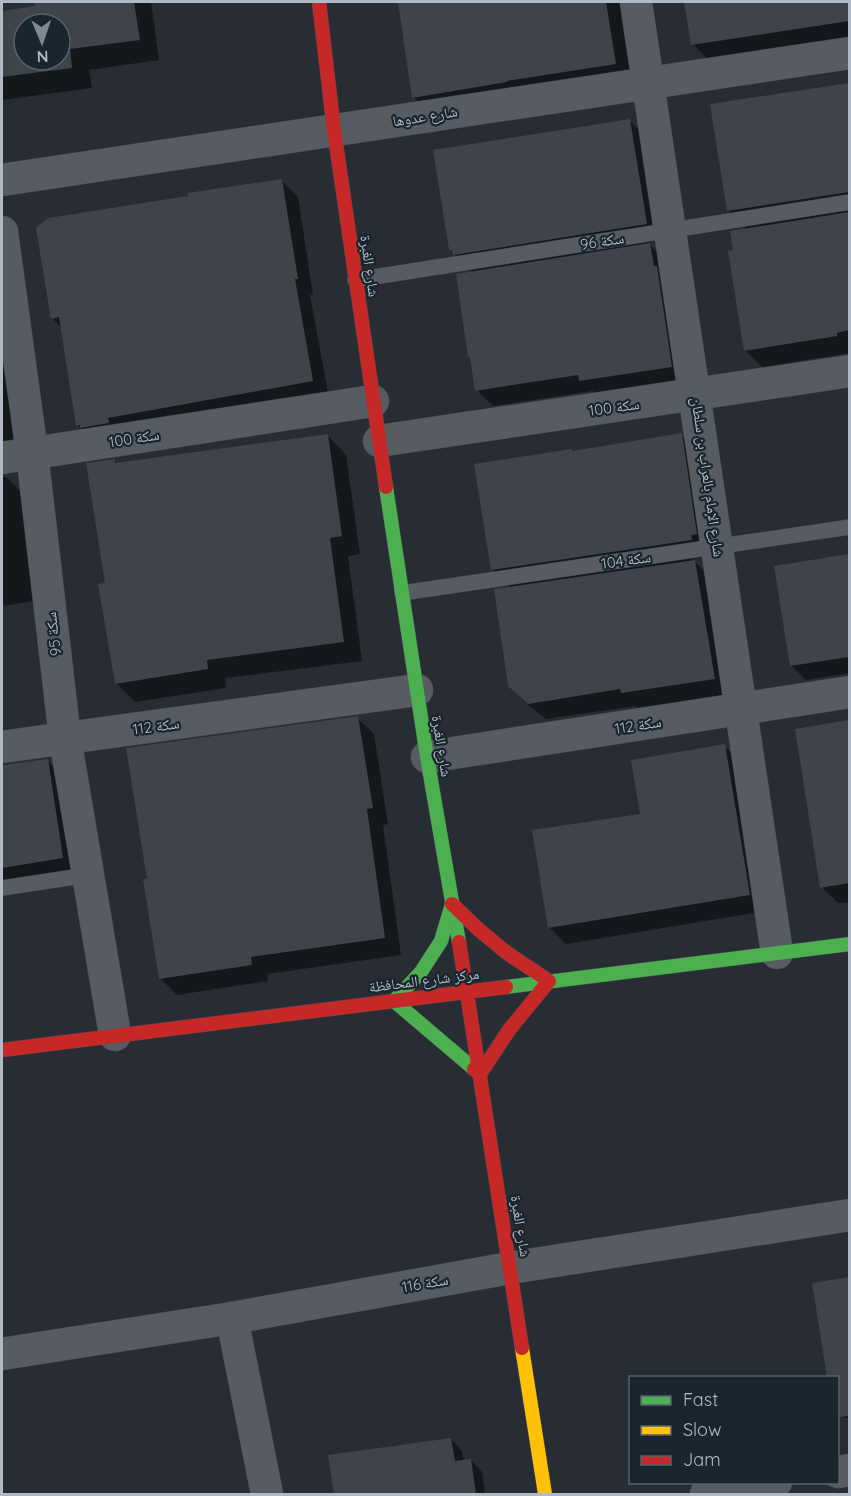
<svg xmlns="http://www.w3.org/2000/svg" width="851" height="1496" font-family="Quicksand,'Noto Naskh Arabic',sans-serif">
<style>
.shadow{fill:#0007;fill-rule:evenodd}
.building{fill:#3f444a;fill-rule:evenodd}
.lines{fill:none;stroke-linecap:round;stroke-linejoin:round}
.lane-casing{stroke:#44494e;stroke-width:16}
.street-casing{stroke:#44494e;stroke-width:33}
.fast-casing{stroke:#44494e;stroke-width:15}
.slow-casing{stroke:#44494e;stroke-width:15}
.jam-casing{stroke:#44494e;stroke-width:15}
.lane{stroke:#565c62;stroke-width:15}
.street{stroke:#565c62;stroke-width:32}
.fast{stroke:#4caf50;stroke-width:14}
.slow{stroke:#ffc107;stroke-width:14}
.jam{stroke:#c62828;stroke-width:14}
.labels{text-anchor:middle;dominant-baseline:central;stroke-width:4.5;stroke-linejoin:round;paint-order:stroke}
.street-label{font-size:15px;fill:#afbac6;stroke:#1a252e}
</style>
<rect width="100%" height="100%" fill="#272d33"/>
<!-- shadow -->
<g class="shadow">
<path d="M36,2H151L159,60L89,70L92,88L2,100V12L37,7ZM24,24H60V60H24Z"/>
<path d="M399,2H620L632,80L430,113L414,97Z"/>
<path d="M686,2H850V40L709,61L693,44Z"/>
<path d="M850,84V353L762,367L745,350L735,251L747,230L729,211L712,105Z"/>
<path d="M630,121L646,137L663,240L648,243L666,261L688,383L597,397L592,391L493,406L477,390L472,359L469,356L473,273L450,249Z"/>
<path d="M281,180L298,197L313,295H310L329,398L94,442L78,425L62,328L52,318Z"/>
<path d="M2,359L17,456L2,468Z"/>
<path d="M681,435L698,451L708,557L692,559L711,578L730,695L639,709L635,706L546,719L526,703L509,686L511,588L492,569L572,451L573,452Z"/>
<path d="M328,436L346,455L360,554L348,556L362,661L225,678L226,688L135,702L116,683L107,584L114,461L118,464Z"/>
<path d="M2,477H6L23,494L40,600L2,606Z"/>
<path d="M850,556V673L806,680L791,665L776,567Z"/>
<path d="M357,718L374,734L388,824L383,825L401,955L267,974L268,981L177,995L160,978L149,880Z"/>
<path d="M850,722V902L838,903L822,887L796,730Z"/>
<path d="M724,746L741,762L766,911L566,944L549,927L642,815Z"/>
<path d="M47,761L64,777L79,874L2,887V767Z"/>
<path d="M850,1278V1418H845L838,1411V1378H829L813,1284Z"/>
<path d="M451,1439L462,1451L464,1461L471,1460L482,1472L485,1494H336L330,1456Z"/>
</g>
<!-- building -->
<g class="building">
<path d="M35,2H134L140,40L70,49L72,68L2,77V11L35,6ZM24,24H60V60H24Z"/>
<path d="M398,2H606L616,64L507,81V82L412,98Z"/>
<path d="M684,2H849V21L691,45Z"/>
<path d="M849,83V192L727,211L710,104Z"/>
<path d="M630,119L647,224L453,255L452,250H449L433,150Z"/>
<path d="M282,179L298,279H295L313,381L108,418L109,423L80,428V425L76,426L59,317L51,319L36,228L48,218L188,196V193Z"/>
<path d="M849,212V330L837,333V336L744,351L728,251L733,250L730,231Z"/>
<path d="M650,243L654,266H657L672,367L579,381L578,375L475,391L470,357H468L456,274Z"/>
<path d="M682,433L697,534L691,535L692,540L491,570L474,464L572,449V451Z"/>
<path d="M328,434L342,536L330,538L344,642L207,660L208,669L115,684L98,584L105,583L86,463L115,459V463Z"/>
<path d="M849,554V657L790,666L774,566Z"/>
<path d="M695,560L715,679L621,693L620,689L528,704L508,686L494,589Z"/>
<path d="M358,716L373,808L367,809L385,938L251,957L252,965L159,979L143,879H147L126,748Z"/>
<path d="M849,720V883L820,888L795,729Z"/>
<path d="M725,744L750,895L548,928L532,830L640,814L631,760Z"/>
<path d="M48,759L63,858L2,868V765Z"/>
<path d="M849,1277V1416L837,1417V1377H827L812,1283Z"/>
<path d="M451,1438L455,1461L471,1459L476,1494H334L328,1455Z"/>
</g>
<g class="lines">
<!-- lane casing -->
<g class="lane-casing">
<g id="lane">
<path d="M355,280L850,202"/>
<path d="M402,593L850,527"/>
<path d="M2,888L88,875"/>
</g>
</g>
<!-- street casing -->
<g class="street-casing">
<g id="street">
<path d="M636,2L777,953"/>
<path d="M2,180L850,53"/>
<path d="M2,232L32,453L65,738L115,1035"/>
<path d="M379,441L850,371"/>
<path d="M2,458L373,401"/>
<path d="M2,747L417,690"/>
<path d="M427,757L850,692"/>
<path d="M232,1318L267,1494"/>
<path d="M2,1354L232,1318L510,1268L850,1215"/>
<path d="M838,1472L850,1470"/>
<path d="M706,1494L776,1482"/>
</g>
</g>
<!-- fast casing -->
<g class="fast-casing">
<g id="fast">
<path d="M386,487L427,757L459,942"/>
<path d="M452,904L441,941L421,972L394,1001L474,1069"/>
<path d="M506,987L850,944"/>
</g>
</g>
<!-- slow casing -->
<g class="slow-casing">
<path id="slow" d="M522,1348L545,1494"/>
</g>
<!-- jam casing -->
<g class="jam-casing">
<g id="jam">
<path d="M319,2L334,130L386,487"/>
<path d="M452,904L478,929L507,953L549,981L509,1030L480,1074L474,1069"/>
<path d="M459,942L522,1348"/>
<path d="M2,1050L506,987"/>
</g>
</g>
<!-- lane -->
<use href="#lane" class="lane"/>
<!-- street -->
<use href="#street" class="street"/>
<!-- fast -->
<use href="#fast" class="fast"/>
<!-- slow -->
<use href="#slow" class="slow"/>
<!-- jam -->
<use href="#jam" class="jam"/>
</g>
<g class="labels">
<!-- street labels -->
<g class="street-label">
<text transform="translate(425 116) rotate(-9)">شارع عدوها</text>
<text transform="translate(602 241) rotate(-9)">سكة 96</text>
<text transform="translate(370 266) rotate(82)">شارع الغبرة</text>
<text transform="translate(614 407) rotate(-8)">سكة 100</text>
<text transform="translate(134 438) rotate(-9)">سكة 100</text>
<text transform="translate(708 477) rotate(82)">شارع الإمام بالعراب بن سلطان</text>
<text transform="translate(626 560) rotate(-8)">سكة 104</text>
<text transform="translate(53 634) rotate(-97)">سكة 95</text>
<text transform="translate(638 725) rotate(-9)">سكة 112</text>
<text transform="translate(156 726) rotate(-8)">سكة 112</text>
<text transform="translate(442 746) rotate(81)">شارع الغبرة</text>
<text transform="translate(424 980) rotate(-7)">مركز شارع المحافظة</text>
<text transform="translate(521 1226) rotate(81)">شارع الغبرة</text>
<text transform="translate(425 1283) rotate(-10)">سكة 116</text>
</g>
</g>
<!-- border -->
<rect width="851" height="1496" fill="none" stroke="#afbac6" stroke-width="6"/>
<!-- legend -->
<rect x="629" y="1376" width="210" height="108" fill="#1a252e" stroke="#56616b" stroke-width="1.5"/>
<rect x="641" y="1396" width="30" height="9" fill="#4caf50" stroke="#56616b" stroke-width="1.5"/>
<text x="683" y="1406" font-size="18" fill="#afbac6">Fast</text>
<rect x="641" y="1426" width="30" height="9" fill="#ffc107" stroke="#56616b" stroke-width="1.5"/>
<text x="683" y="1436" font-size="18" fill="#afbac6">Slow</text>
<rect x="641" y="1456" width="30" height="9" fill="#c62828" stroke="#56616b" stroke-width="1.5"/>
<text x="683" y="1466" font-size="18" fill="#afbac6">Jam</text>
<!-- north arrow -->
<g transform="translate(42 42) rotate(178)"><circle r="28" fill="#1a252e" stroke="#56616b" stroke-width="1.5"/>
<path d="M0-4.5L10 22L0 15L-10 22Z" fill="#7f8993"/>
<text y="-9" font-size="16" font-weight="bold" text-anchor="middle" fill="#afbac6">N</text>
</g>
</svg>
